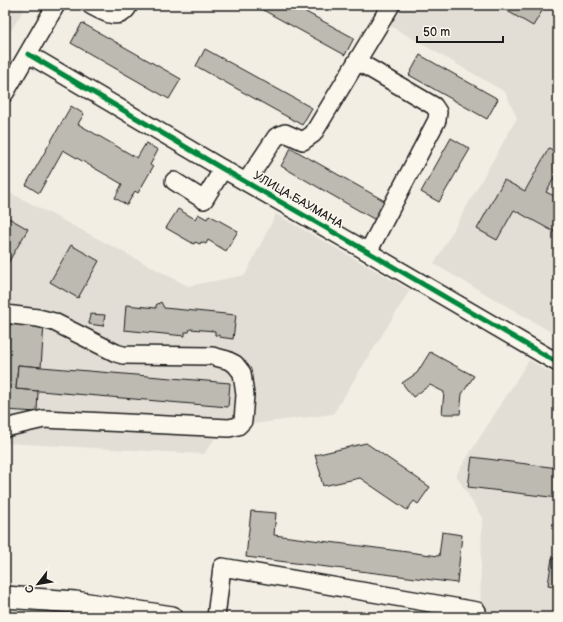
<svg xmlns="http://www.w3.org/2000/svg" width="563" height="622" font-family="'Balsamiq Sans',sans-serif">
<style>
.built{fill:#e2ded5}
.building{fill:#bdbab1;stroke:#1c1c1c}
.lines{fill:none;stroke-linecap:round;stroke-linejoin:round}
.minor-casing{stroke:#1c1c1c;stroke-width:20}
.major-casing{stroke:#1c1c1c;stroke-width:24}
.minor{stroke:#fbf7ec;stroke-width:17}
.major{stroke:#fbf7ec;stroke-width:21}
.cycleway-casing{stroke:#fbf7ec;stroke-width:8}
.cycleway{stroke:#00873e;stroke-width:5}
.labels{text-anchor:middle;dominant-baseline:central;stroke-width:3;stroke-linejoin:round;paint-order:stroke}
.street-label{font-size:12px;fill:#1c1c1c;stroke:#fbf7ec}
</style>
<rect width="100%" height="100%" fill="#f2eee4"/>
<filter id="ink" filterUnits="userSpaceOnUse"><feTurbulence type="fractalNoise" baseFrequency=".025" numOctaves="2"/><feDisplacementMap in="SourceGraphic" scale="8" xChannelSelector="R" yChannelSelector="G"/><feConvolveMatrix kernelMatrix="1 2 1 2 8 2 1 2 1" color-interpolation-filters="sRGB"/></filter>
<g filter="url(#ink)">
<!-- built -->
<g class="built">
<path d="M5,5H26L5,41Z"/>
<path d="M402,5H558V336L434,264L517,118L505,92L389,25Z"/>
<path d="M5,190L188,286L245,275L276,214L410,290L333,414L222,428L204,454L5,443Z"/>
<path d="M529,360L558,377V617H480L482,518L456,475Z"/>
</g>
<!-- building -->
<g class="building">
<path d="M254,5H293L354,38L345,55Z"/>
<path d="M497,5H544L545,6L533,26Z"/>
<path d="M82,23L181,79L169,99L71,43Z"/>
<path d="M205,49L312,108L302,125L196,66Z"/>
<path d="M420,55L498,99L487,119L409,75Z"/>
<path d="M71,106L84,114L78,124L137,158L146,143L158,150L150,165L153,167L138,193L135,191L127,205L115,198L122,184L63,150L39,193L26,185Z"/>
<path d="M451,138L470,149L439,202L421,192Z"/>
<path d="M291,148L390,204L379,222L281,166Z"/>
<path d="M549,148L558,153V171L546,192L558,198V234L514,210L497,240L477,229L504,180L525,191Z"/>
<path d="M178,209L195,219L198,214L207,219L209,215L238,231L226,251L208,240L206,244L201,242L200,244L195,242L194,244L166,228Z"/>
<path d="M7,217L28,229L5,268V220Z"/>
<path d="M71,245L99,261L78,298L50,282Z"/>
<path d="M161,302L164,308L236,315L233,339L219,337V335H215V331L190,329L189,332H185V336L124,330L126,305L156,308V305Z"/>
<path d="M90,314L105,315L103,326L89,324Z"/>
<path d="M10,321L44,324L41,367L18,365L16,389L38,391L37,412L5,410V352L8,348Z"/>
<path d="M430,352L474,376L462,394L460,414H442L444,392L430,385L413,397L402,383L417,373Z"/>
<path d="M18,365L230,383L228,407L16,389Z"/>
<path d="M366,443L430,487L418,504L414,501L407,510L360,478L323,486L320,475H321L315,455Z"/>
<path d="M472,457L558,468V498L468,487Z"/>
<path d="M251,511L276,513L274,535L439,556L442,532L462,535L457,583L246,557Z"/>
<path d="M552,558L558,559V587L548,585Z"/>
</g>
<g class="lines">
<!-- minor casing -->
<g class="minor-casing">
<g id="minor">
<path d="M90,5C103,12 120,23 129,5"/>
<path d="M28,54L223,169L368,252L558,363"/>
<path d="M357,61L391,5"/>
<path d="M5,93L56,5"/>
<path d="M174,181L204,200L223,169"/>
<path d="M246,182L276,137L285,133L303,141L313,134L357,61L434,106L438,112L437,120L368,252"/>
<path d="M5,314L38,318L54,322L116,353L123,355L212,356L227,360L235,364L242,373L245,395L243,421L238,426L229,428L44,419L5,428"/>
<path d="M216,617L222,567L477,611V617"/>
</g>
</g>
<!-- major casing -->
<g class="major-casing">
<path id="major" d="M5,597L75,602L172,617"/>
</g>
<!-- minor -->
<use href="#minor" class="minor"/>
<!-- major -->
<use href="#major" class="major"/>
<!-- cycleway casing -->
<g class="cycleway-casing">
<path id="cycleway" d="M28,54L223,169L368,252L558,363"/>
</g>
<!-- cycleway -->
<use href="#cycleway" class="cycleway"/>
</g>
</g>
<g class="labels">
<!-- street labels -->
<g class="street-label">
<text transform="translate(298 200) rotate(30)">УЛИЦА БАУМАНА</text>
</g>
</g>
<!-- margin -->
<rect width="563" height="622" fill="none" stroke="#fbf7ec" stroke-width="20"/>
<rect x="10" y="10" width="543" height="602" fill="none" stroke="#1c1c1c" stroke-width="1.5" filter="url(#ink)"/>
<!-- north arrow -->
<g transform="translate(38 584) rotate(239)" stroke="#fbf7ec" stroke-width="3" paint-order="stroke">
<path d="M0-3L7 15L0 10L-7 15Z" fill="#1c1c1c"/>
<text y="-6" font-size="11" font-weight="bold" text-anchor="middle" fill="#1c1c1c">С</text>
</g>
<!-- scale -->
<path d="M417 36v6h86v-6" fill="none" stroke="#1c1c1c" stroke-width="2"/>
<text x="423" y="36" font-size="12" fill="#1c1c1c" stroke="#fbf7ec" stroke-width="3" paint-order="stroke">50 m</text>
</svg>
